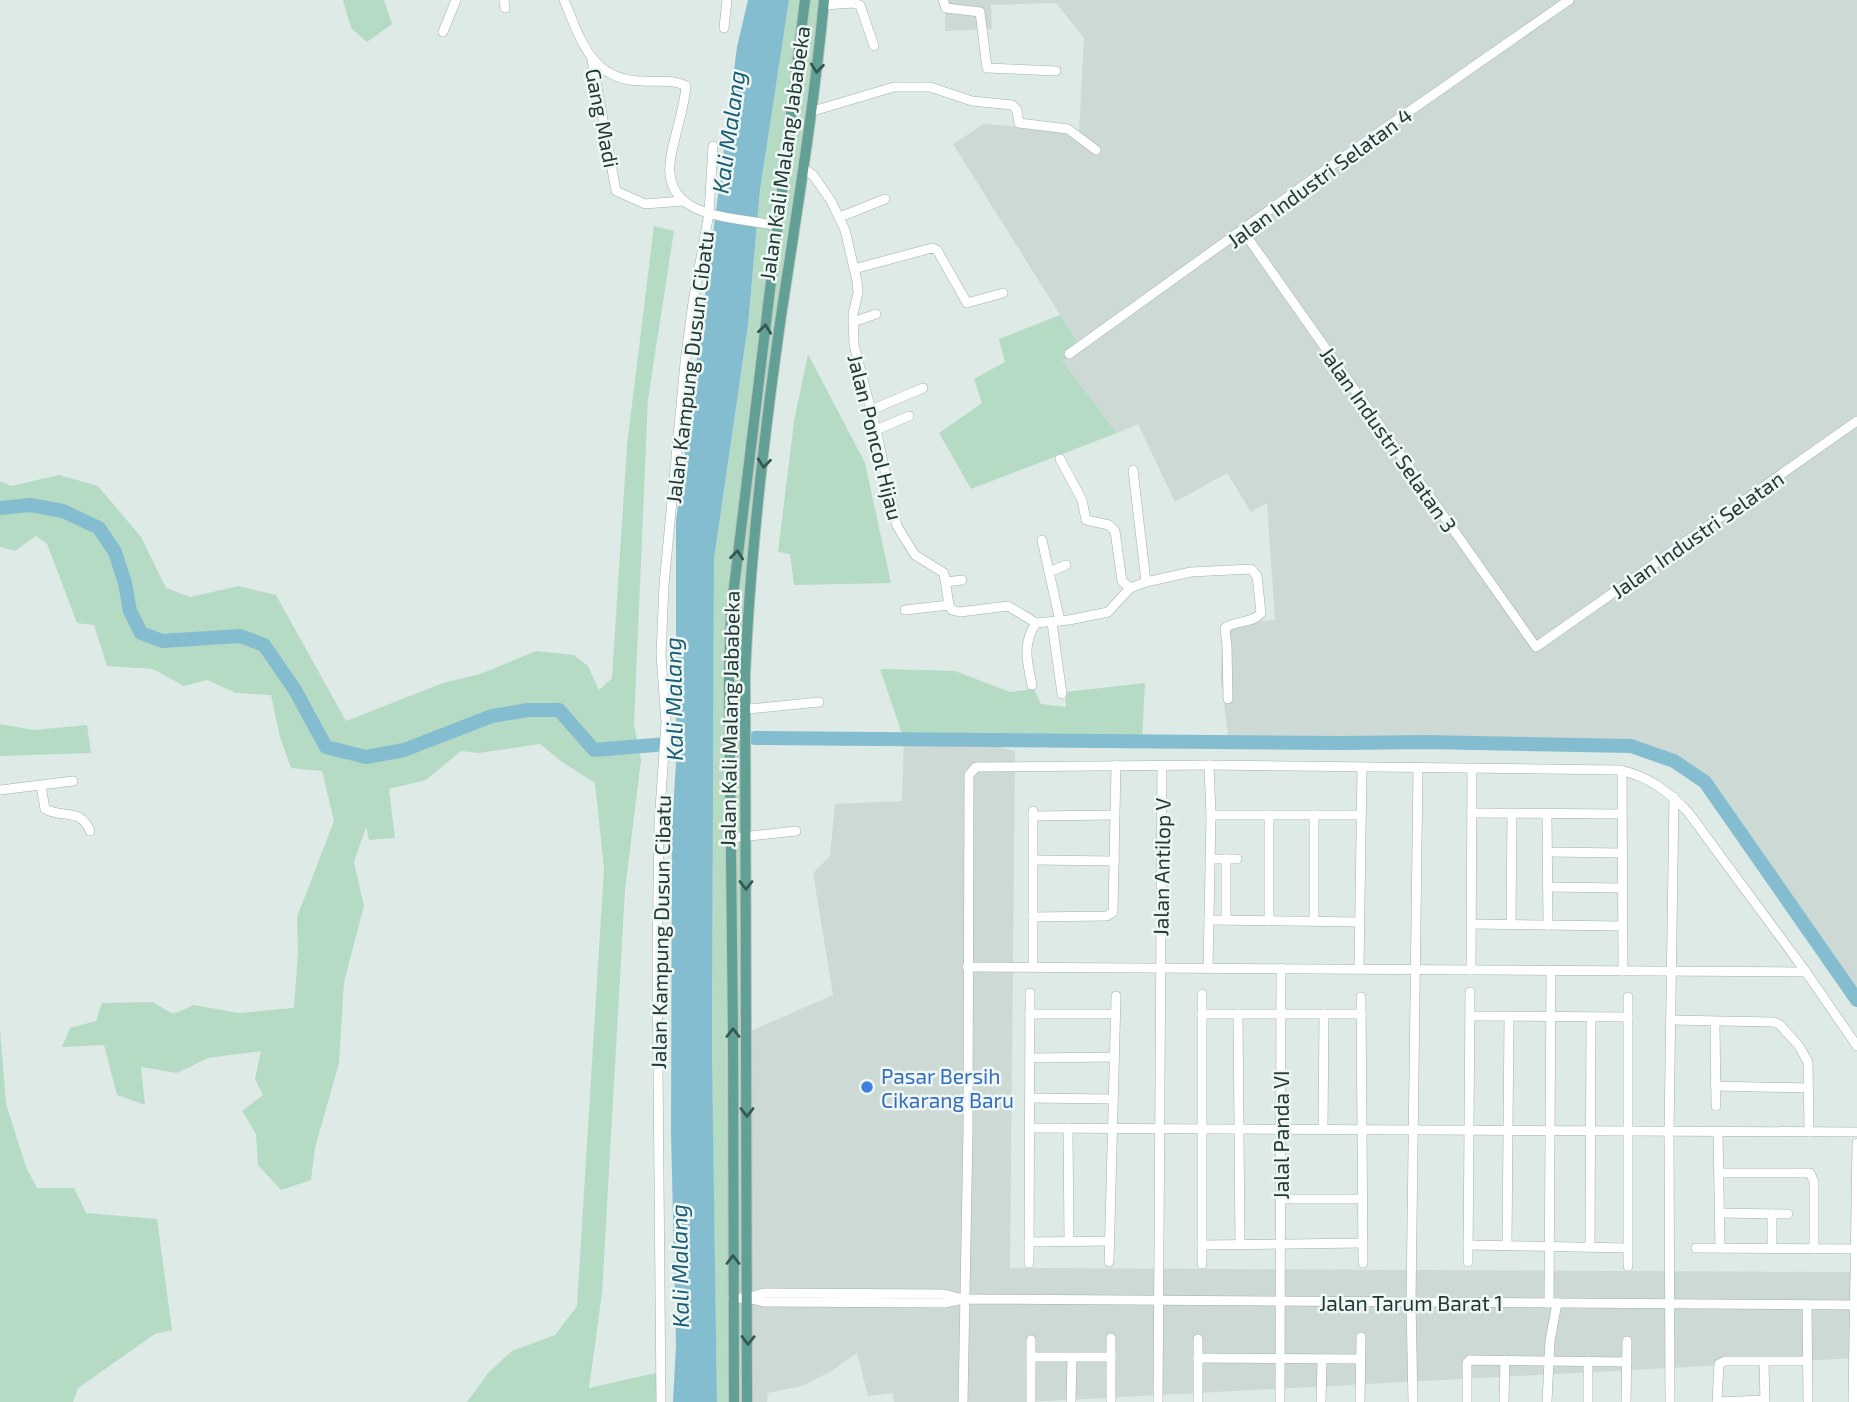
<svg xmlns="http://www.w3.org/2000/svg" width="1857" height="1402" font-family="'Exo 2',sans-serif">
<style>
.built{fill:#ccd9d5}
.green{fill:#b6dbc4}
.water{fill:#85bdd0}
.lines{fill:none;stroke-linecap:round;stroke-linejoin:round}
.river{stroke:#85bdd0;stroke-width:14}
.minor-casing{stroke:#a1b1ad;stroke-width:10}
.major-casing{stroke:#bcc4c2;stroke-width:12}
.minor{stroke:#fff;stroke-width:9}
.major{stroke:#62a096;stroke-width:10}
.oneway{stroke:#345852}
.shop-dot{fill:#3f7fe0;stroke:#eef7f3;stroke-width:2.5}
.labels{text-anchor:middle;dominant-baseline:central;stroke-width:5;stroke-linejoin:round;paint-order:stroke}
.street-label{font-size:21px;fill:#203935;stroke:#eef7f3}
.shop-label{font-size:21px;fill:#366cbe;stroke:#eef7f3;text-anchor:start}
.water-label{font-size:23px;font-style:italic;fill:#1a5d74;stroke:#eef7f3}
</style>
<rect width="100%" height="100%" fill="#deeae6"/>
<!-- built -->
<g class="built">
<path d="M945,0H1857V1001L1705,783L1674,761L1625,745L1229,742L1221,681L1222,624L1275,620L1267,503L1251,512L1227,473L1175,502L1138,424L1117,433L1061,360L1079,345L953,144L984,124L1079,132L1084,38L1056,3L991,5L992,29L945,31Z"/>
<path d="M904,740H974L1015,751L1010,1268L1857,1272V1358L1028,1402H894L893,1393L868,1396L857,1353L833,1370L802,1386L768,1393L767,1402H748L746,1033L833,995L813,873L830,856L835,804L902,801Z"/>
</g>
<!-- green -->
<g class="green">
<path d="M343,0H384L392,24L367,42L351,28Z"/>
<path d="M789,0H824L748,613L747,1402H717L712,1083L714,559L748,325L760,190Z"/>
<path d="M654,226L674,231L648,399L634,724L641,760L625,890L602,1293L589,1388L660,1372L661,1402H467L489,1372L512,1351L555,1335L577,1306L604,868L595,783L562,762L540,744L479,753L461,751L426,780L389,789L395,838L369,840L366,827L354,862L364,906L344,982L339,1063L315,1148L311,1180L281,1190L258,1165L256,1134L242,1111L263,1095L255,1079L261,1051L208,1058L177,1073L141,1067L145,1105L117,1095L104,1045L62,1047L70,1028L96,1021L102,1003L153,1002L173,1014L194,1005L238,1013L294,1008L298,952L297,917L334,821L322,771L291,768L280,737L271,695L236,693L207,680L184,686L153,669L107,666L94,625L77,623L47,544L36,536L15,551L0,547V481L11,486L59,475L98,486L141,537L166,588L190,597L239,586L276,595L346,721L443,683L480,674L536,651L574,655L588,666L599,690L612,678L627,445Z"/>
<path d="M1060,315L1080,346L1062,361L1117,433L971,489L939,433L982,403L974,379L1005,362L999,339Z"/>
<path d="M808,354L865,463L891,583L794,585L790,554L778,552L794,421Z"/>
<path d="M880,669L955,671L1010,692L1034,689L1041,704L1066,707L1065,692L1145,683L1142,740H904Z"/>
<path d="M0,724L34,730L87,725L91,753L0,756Z"/>
<path d="M0,1030L6,1104L26,1167L37,1188H74L86,1213L157,1219L172,1330L155,1334L78,1388L73,1402H0Z"/>
</g>
<!-- water -->
<path class="water" d="M748,0H789L760,190L748,325L714,559L712,1056L717,1402H673L676,1345L671,1132L672,828L676,762V521L737,47Z"/>
<g class="lines">
<!-- river -->
<g class="river">
<path d="M0,508L30,505L63,511L99,528L115,552L125,583L130,611L141,633L162,641L240,636L264,645L295,690L326,747L366,757L404,750L492,716L528,710H559L594,750L667,744"/>
<path d="M755,738L1342,743L1425,742L1631,746L1674,761L1705,782L1857,1000"/>
</g>
<!-- minor casing -->
<g class="minor-casing">
<g id="minor">
<path d="M504,0L505,8"/>
<path d="M564,0C581,40 591,81 643,81C657,82 674,79 686,86C684,110 675,133 671,156C659,221 735,216 778,226"/>
<path d="M943,0L946,8L980,12L987,68L1056,71"/>
<path d="M824,5L853,3L860,5L874,46"/>
<path d="M724,28L727,0"/>
<path d="M443,32L456,0"/>
<path d="M592,60L616,191L645,204L683,201"/>
<path d="M813,111L894,87H930L972,101L1012,105L1017,110L1019,123L1068,129L1096,150"/>
<path d="M803,168L813,175L831,201L845,230L857,281L858,293L853,314L854,345L876,430L897,526L915,555L944,573L949,605L952,610L960,612L1008,606L1036,623L1069,620L1108,612L1130,588L1146,582L1191,572L1251,569L1257,576L1261,613C1252,624 1235,620 1225,628L1227,647L1228,699"/>
<path d="M840,217L885,199"/>
<path d="M1243,231L1536,647L1857,421"/>
<path d="M854,269L932,248L937,250L967,303L1003,293"/>
<path d="M853,322L876,314"/>
<path d="M1069,354L1328,168L1569,0"/>
<path d="M871,410L923,388"/>
<path d="M876,430L909,416"/>
<path d="M1060,459L1082,500L1086,520L1109,525L1115,531L1122,581L1130,588"/>
<path d="M1133,470L1146,582"/>
<path d="M1042,540L1049,572"/>
<path d="M946,582L962,580"/>
<path d="M905,610L949,605"/>
<path d="M1060,621L1049,572L1066,565"/>
<path d="M1052,623L1062,694"/>
<path d="M1032,685C1027,661 1022,644 1036,623"/>
<path d="M730,711L819,702"/>
<path d="M1622,771L1623,971"/>
<path d="M41,786L45,809C64,819 80,807 90,831"/>
<path d="M0,790L73,781"/>
<path d="M1472,813L1621,814"/>
<path d="M1547,813L1548,925"/>
<path d="M1211,815H1361"/>
<path d="M1314,815V921"/>
<path d="M1033,816L1114,815"/>
<path d="M731,838L796,831"/>
<path d="M1548,852L1622,853"/>
<path d="M1210,859H1237"/>
<path d="M1226,859V920"/>
<path d="M1034,860L1115,861"/>
<path d="M1547,887L1623,888"/>
<path d="M1033,917L1107,916L1113,912L1116,765"/>
<path d="M1209,920L1360,922"/>
<path d="M1269,921V815"/>
<path d="M1471,924L1622,926"/>
<path d="M1511,925L1512,813"/>
<path d="M967,967L1806,972"/>
<path d="M1033,967V811"/>
<path d="M1208,968L1211,815L1209,765"/>
<path d="M1359,969L1362,769"/>
<path d="M1471,970L1472,769"/>
<path d="M1202,994V1264"/>
<path d="M1361,997L1363,1263"/>
<path d="M1030,1014H1116"/>
<path d="M1202,1014H1361"/>
<path d="M1238,1014L1240,1244"/>
<path d="M1470,1016L1628,1017"/>
<path d="M1671,1020L1773,1022L1779,1024L1799,1046L1808,1062L1809,1132"/>
<path d="M1715,1022L1716,1106"/>
<path d="M1030,1058L1115,1057"/>
<path d="M1715,1086L1808,1088"/>
<path d="M1029,1098L1113,1099"/>
<path d="M1029,1128L1857,1132"/>
<path d="M1068,1128L1069,1242"/>
<path d="M1323,1130L1324,1014"/>
<path d="M1718,1132L1720,1248"/>
<path d="M1720,1173H1810L1814,1182V1249"/>
<path d="M1280,1199H1362"/>
<path d="M1720,1213L1788,1214"/>
<path d="M1029,1242L1109,1241"/>
<path d="M1202,1245L1363,1243"/>
<path d="M1468,1245L1627,1248"/>
<path d="M1507,1245L1509,1017"/>
<path d="M1590,1247L1591,1017"/>
<path d="M1696,1248L1857,1249"/>
<path d="M1772,1248V1214"/>
<path d="M1109,1262L1116,996"/>
<path d="M1468,1262L1470,992"/>
<path d="M1029,1263L1030,993"/>
<path d="M1628,1266V997"/>
<path d="M733,1298H748L763,1302L944,1303L964,1299L1857,1305"/>
<path d="M748,1298L763,1293L944,1294L959,1298"/>
<path d="M1549,1303L1551,970"/>
<path d="M1807,1305L1808,1402"/>
<path d="M1111,1338V1402"/>
<path d="M1198,1339V1402"/>
<path d="M1031,1357H1111"/>
<path d="M1198,1358L1360,1359"/>
<path d="M1764,1362L1765,1402"/>
<path d="M1764,1400L1717,1402L1719,1364L1725,1361H1808"/>
<path d="M661,1402L657,955L659,824L666,722L661,655L664,585L685,363L693,302L709,213L713,146"/>
<path d="M963,1402L968,1130L969,775L976,767L1209,765L1619,770C1648,776 1668,791 1688,812L1806,972L1857,1046"/>
<path d="M1031,1402V1340"/>
<path d="M1071,1402L1072,1358"/>
<path d="M1158,1402L1162,765"/>
<path d="M1280,1402L1281,968"/>
<path d="M1321,1402L1322,1359"/>
<path d="M1360,1402L1361,1337"/>
<path d="M1413,1402L1411,1302L1418,769"/>
<path d="M1467,1402V1363L1470,1360L1627,1362"/>
<path d="M1504,1402L1505,1360"/>
<path d="M1547,1402L1550,1341L1557,1303"/>
<path d="M1588,1402V1361"/>
<path d="M1626,1402L1627,1341"/>
<path d="M1670,1402L1669,1131L1674,797"/>
<path d="M1853,1402L1857,1143"/>
</g>
</g>
<!-- major casing -->
<g class="major-casing">
<g id="major">
<path d="M734,1402L733,1033L729,674L731,612L805,0"/>
<path d="M747,1402L745,675C750,555 764,435 781,316C797,211 814,106 824,0"/>
</g>
</g>
<!-- minor -->
<use href="#minor" class="minor"/>
<!-- major -->
<use href="#major" class="major"/>
</g>
<!-- one-way arrows -->
<defs><path id="oneway-chevron" d="M-2-3.5L2.5 0L-2 3.5" fill="none" stroke-width="1.6" stroke-linecap="round" stroke-linejoin="round" transform="scale(1.75)"/></defs>
<g class="oneway">
<use href="#oneway-chevron" transform="translate(817 68) rotate(96)"/>
<use href="#oneway-chevron" transform="translate(765 329) rotate(-83)"/>
<use href="#oneway-chevron" transform="translate(764 463) rotate(96)"/>
<use href="#oneway-chevron" transform="translate(737 555) rotate(-84)"/>
<use href="#oneway-chevron" transform="translate(746 885) rotate(90)"/>
<use href="#oneway-chevron" transform="translate(733 1033) rotate(-90)"/>
<use href="#oneway-chevron" transform="translate(747 1112) rotate(90)"/>
<use href="#oneway-chevron" transform="translate(733 1260) rotate(-90)"/>
<use href="#oneway-chevron" transform="translate(748 1340) rotate(91)"/>
</g>
<!-- markers -->
<circle class="shop-dot" cx="867" cy="1087" r="7"/>
<g class="labels">
<!-- street labels -->
<g class="street-label">
<text transform="translate(603 118) rotate(79)">Gang Madi</text>
<text transform="translate(784 153) rotate(-82)">Jalan Kali Malang Jababeka</text>
<text transform="translate(1319 177) rotate(-36)">Jalan Industri Selatan 4</text>
<text transform="translate(689 367) rotate(-83)">Jalan Kampung Dusun Cibatu</text>
<text transform="translate(876 437) rotate(76)">Jalan Poncol Hijau</text>
<text transform="translate(1389 439) rotate(55)">Jalan Industri Selatan 3</text>
<text transform="translate(1697 534) rotate(-35)">Jalan Industri Selatan</text>
<text transform="translate(729 719) rotate(-89)">Jalan Kali Malang Jababeka</text>
<text transform="translate(1161 867) rotate(-89)">Jalan Antilop V</text>
<text transform="translate(660 932) rotate(-89)">Jalan Kampung Dusun Cibatu</text>
<text transform="translate(1280 1135) rotate(-90)">Jalal Panda VI</text>
<text x="1411" y="1302">Jalan Tarum Barat 1</text>
</g>
<!-- shop labels -->
<g class="shop-label">
<text x="881" y="1075">Pasar Bersih<tspan x="881" dy="24">Cikarang Baru</tspan></text>
</g>
<!-- water labels -->
<g class="water-label">
<text transform="translate(728 132) rotate(-82)">Kali Malang</text>
<text transform="translate(673 699) rotate(-91)">Kali Malang</text>
<text transform="translate(679 1266) rotate(-91)">Kali Malang</text>
</g>
</g>
</svg>
